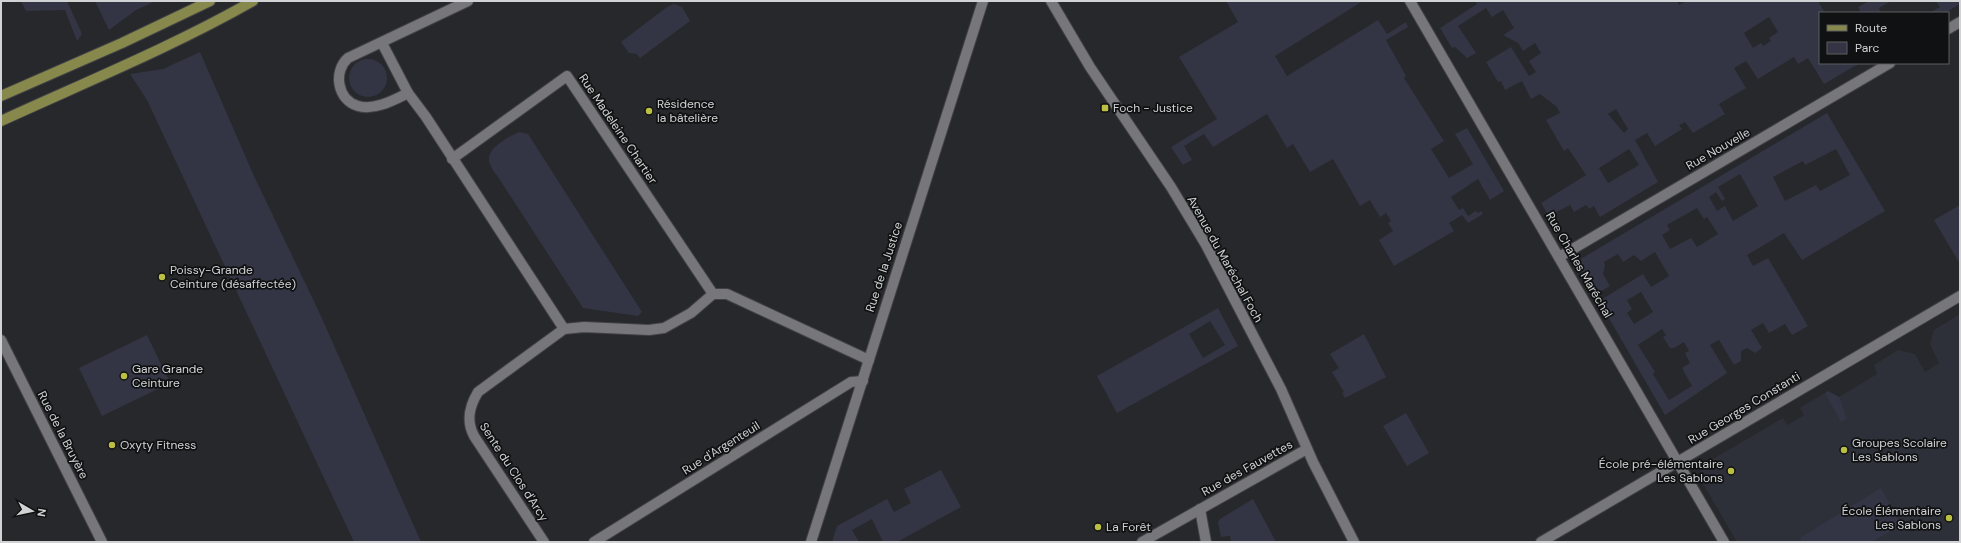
<svg xmlns="http://www.w3.org/2000/svg" width="1961" height="543" font-family="'DM Sans',sans-serif">
<style>
.built{fill:#2e3039}
.green{fill:#333544;fill-rule:evenodd}
.lines{fill:none;stroke-linecap:round;stroke-linejoin:round}
.minor-casing{stroke:#424246;stroke-width:12}
.major-casing{stroke:#424246;stroke-width:12}
.minor{stroke:#76767b;stroke-width:10}
.major{stroke:#87894c;stroke-width:10}
.poi-dot{fill:#bbc044;stroke:#101112;stroke-width:1.5}
.labels{text-anchor:middle;dominant-baseline:central;stroke-width:3.5;stroke-linejoin:round;paint-order:stroke}
.poi-label{font-size:12px;fill:#d1d2d4;stroke:#101112;text-anchor:start}
.street-label{font-size:12px;fill:#d1d2d4;stroke:#101112}
</style>
<rect width="100%" height="100%" fill="#27282b"/>
<!-- built -->
<path class="built" d="M1960,314V542H1737L1699,477L1701,466L1783,418L1787,425L1804,415L1800,408L1828,391L1839,397L1877,374L1874,365L1898,350L1915,354L1925,372L1939,363L1930,344L1934,330Z"/>
<!-- green -->
<g class="green">
<path d="M21,1H67L82,34L77,41L65,10L26,11Z"/>
<path d="M95,1H156L136,10L109,30Z"/>
<path d="M1226,1H1363L1275,56L1287,76L1378,20L1387,34L1406,22L1408,27L1386,40L1406,76L1404,78L1444,141L1431,149L1449,178L1473,164L1455,134L1467,128L1504,191L1490,200L1478,179L1451,197L1459,210L1463,208L1468,216L1476,211L1478,213L1481,211L1483,214L1468,223L1462,215L1449,223L1454,231L1394,266L1379,240L1393,231L1388,223L1391,221L1386,213L1380,217L1370,200L1360,206L1333,159L1310,172L1293,144L1287,148L1267,114L1213,147L1204,134L1184,146L1192,160L1183,165L1171,147L1217,119L1179,57L1238,22Z"/>
<path d="M1475,1H1677L1679,5L1686,1H1818L1825,13H1820V63H1860L1824,84L1808,58L1798,64L1794,57L1758,79L1746,61L1734,68L1746,88L1719,104L1725,114L1693,133L1685,122L1679,125L1682,129L1655,146L1647,133L1635,140L1658,182L1600,217L1594,206L1589,209L1586,205L1574,212L1570,205L1549,216L1541,203L1586,175L1568,148L1564,151L1546,120L1560,113L1557,107L1540,94L1531,99L1522,81L1505,90L1501,81L1498,82L1486,62L1511,47L1529,76L1536,72L1529,61L1541,53L1535,43L1523,51L1518,43L1503,35L1514,28L1503,10L1492,17L1486,8L1458,26L1476,53L1467,58L1455,47L1452,48L1440,28L1477,4ZM1769,17L1778,32L1769,38L1771,41L1763,46L1761,43L1753,48L1744,33ZM1616,109L1628,129L1624,133L1608,114ZM1629,149L1639,165L1608,183L1599,168Z"/>
<path d="M1869,1H1891L1879,8L1881,13H1861L1858,7Z"/>
<path d="M1936,1H1960V4L1945,13H1929L1940,7Z"/>
<path d="M674,4L682,7L690,21L640,58L637,54L629,53L621,42L667,7Z"/>
<path d="M200,52L254,176L320,314L421,542H354L147,100L130,74L163,69Z"/>
<circle cx="368" cy="78" r="19"/>
<path d="M1827,113L1885,211L1802,260L1784,233L1747,255L1753,266L1768,258L1808,326L1792,335L1785,324L1769,333L1763,323L1751,330L1762,348L1755,353L1747,348L1741,351V361L1734,365L1719,340L1710,345L1727,373L1665,415L1599,301L1643,274L1651,287L1669,276L1655,252L1641,261L1634,255L1623,262L1618,254L1604,262L1605,266L1603,274L1610,286L1595,295L1578,266L1579,260ZM1836,149L1850,175L1820,191L1816,185L1785,201L1773,177L1803,161L1805,165ZM1740,174L1758,206L1733,221L1725,206L1717,211L1709,197L1716,192L1722,201L1725,199L1718,187ZM1697,208L1704,219L1707,217L1718,234L1697,247L1691,238L1670,249L1662,235L1670,230L1667,225ZM1641,292L1653,312L1634,324L1627,313L1632,309L1627,300ZM1662,329L1666,335L1663,337L1670,348H1674L1684,342L1689,351L1685,353L1690,363L1682,368L1692,386L1669,400L1653,374L1655,372L1638,345Z"/>
<path d="M519,132L528,134L642,312L638,316L583,308L500,180C497,175 492,170 490,164C483,149 509,137 519,132Z"/>
<path d="M1960,205V264L1934,220Z"/>
<path d="M1218,308L1238,346L1117,413L1097,376ZM1210,321L1225,345L1203,358L1189,334Z"/>
<path d="M1364,334L1386,377L1345,398L1342,393L1344,392L1332,372L1339,368L1330,354Z"/>
<path d="M147,335L170,383L102,416L79,368Z"/>
<path d="M1828,391L1839,397L1847,419L1841,422L1825,393Z"/>
<path d="M1406,413L1429,453L1407,466L1383,426Z"/>
<path d="M941,470L961,507L897,542H883L872,519L852,530L859,542H832L837,526L887,499L894,512L911,503L904,489Z"/>
<path d="M1881,488L1901,525L1872,542H1802L1800,538Z"/>
<path d="M1253,499L1276,542H1231L1230,536L1221,537L1218,522L1220,519Z"/>
</g>
<g class="lines">
<!-- minor casing -->
<g class="minor-casing">
<g id="minor">
<path d="M468,1L348,58C333,71 337,100 358,106C374,111 394,100 408,93L426,117L564,329"/>
<path d="M1051,1L1090,67L1171,187L1206,245L1281,389L1313,462L1354,542"/>
<path d="M1410,1L1724,542"/>
<path d="M1948,29L1960,22"/>
<path d="M382,43L408,93"/>
<path d="M452,159L567,76L713,294"/>
<path d="M1559,257L1890,63"/>
<path d="M1,340L102,542"/>
<path d="M1200,509L1206,542"/>
<path d="M544,542L474,436C466,421 469,407 478,392L564,329L584,327L649,330L664,328L691,313L713,294H727L869,360"/>
<path d="M594,542L851,382L863,381"/>
<path d="M811,542L983,1"/>
<path d="M1142,542L1307,449"/>
<path d="M1541,542L1960,296"/>
</g>
</g>
<!-- major casing -->
<g class="major-casing">
<g id="major">
<path d="M1,96L122,43L210,1"/>
<path d="M1,121C86,82 172,47 253,1"/>
</g>
</g>
<!-- minor -->
<use href="#minor" class="minor"/>
<!-- major -->
<use href="#major" class="major"/>
</g>
<!-- markers -->
<g class="poi-dot">
<rect x="1101" y="104" width="8" height="8" rx="2"/>
<circle cx="649" cy="111" r="4"/>
<circle cx="162" cy="277" r="4"/>
<circle cx="124" cy="376" r="4"/>
<circle cx="112" cy="445" r="4"/>
<circle cx="1844" cy="450" r="4"/>
<circle cx="1731" cy="471" r="4"/>
<circle cx="1949" cy="518" r="4"/>
<circle cx="1098" cy="527" r="4"/>
</g>
<g class="labels">
<!-- poi labels -->
<g class="poi-label">
<text x="657" y="104">Résidence<tspan x="657" dy="14">la bâtelière</tspan></text>
<text x="1113" y="108">Foch - Justice</text>
<text x="170" y="270">Poissy-Grande<tspan x="170" dy="14">Ceinture (désaffectée)</tspan></text>
<text x="132" y="369">Gare Grande<tspan x="132" dy="14">Ceinture</tspan></text>
<text x="1852" y="443">Groupes Scolaire<tspan x="1852" dy="14">Les Sablons</tspan></text>
<text x="120" y="445">Oxyty Fitness</text>
<text x="1723" y="464" text-anchor="end">École pré-élémentaire<tspan x="1723" dy="14">Les Sablons</tspan></text>
<text x="1941" y="511" text-anchor="end">École Élémentaire<tspan x="1941" dy="14">Les Sablons</tspan></text>
<text x="1106" y="527">La Forêt</text>
</g>
<!-- street labels -->
<g class="street-label">
<text transform="translate(618 129) rotate(56)">Rue Madeleine Chartier</text>
<text transform="translate(1718 149) rotate(-30)">Rue Nouvelle</text>
<text transform="translate(1225 259) rotate(61)">Avenue du Maréchal Foch</text>
<text transform="translate(1579 265) rotate(60)">Rue Charles Maréchal</text>
<text transform="translate(884 267) rotate(-72)">Rue de la Justice</text>
<text transform="translate(1744 408) rotate(-31)">Rue Georges Constanti</text>
<text transform="translate(63 435) rotate(63)">Rue de la Bruyère</text>
<text transform="translate(721 448) rotate(-32)">Rue d'Argenteuil</text>
<text transform="translate(1247 468) rotate(-29)">Rue des Fauvettes</text>
<text transform="translate(514 472) rotate(57)">Sente du Clos d'Arcy</text>
</g>
</g>
<!-- border -->
<rect width="1961" height="543" fill="none" stroke="#d1d2d4" stroke-width="4"/>
<!-- legend -->
<rect x="1819" y="12" width="130" height="52" fill="#101112" stroke="#5d5e60"/>
<rect x="1827" y="25" width="20" height="6" fill="#87894c" stroke="#5d5e60"/>
<text x="1855" y="32" font-size="12" fill="#d1d2d4">Route</text>
<rect x="1827" y="42" width="20" height="12" fill="#333544" stroke="#5d5e60"/>
<text x="1855" y="52" font-size="12" fill="#d1d2d4">Parc</text>
<!-- north arrow -->
<g transform="translate(32 511) rotate(99)" stroke="#101112" stroke-width="3" paint-order="stroke">
<path d="M0-3L7 15L0 10L-7 15Z" fill="#d1d2d4"/>
<text y="-6" font-size="11" font-weight="bold" text-anchor="middle" fill="#d1d2d4">N</text>
</g>
</svg>
